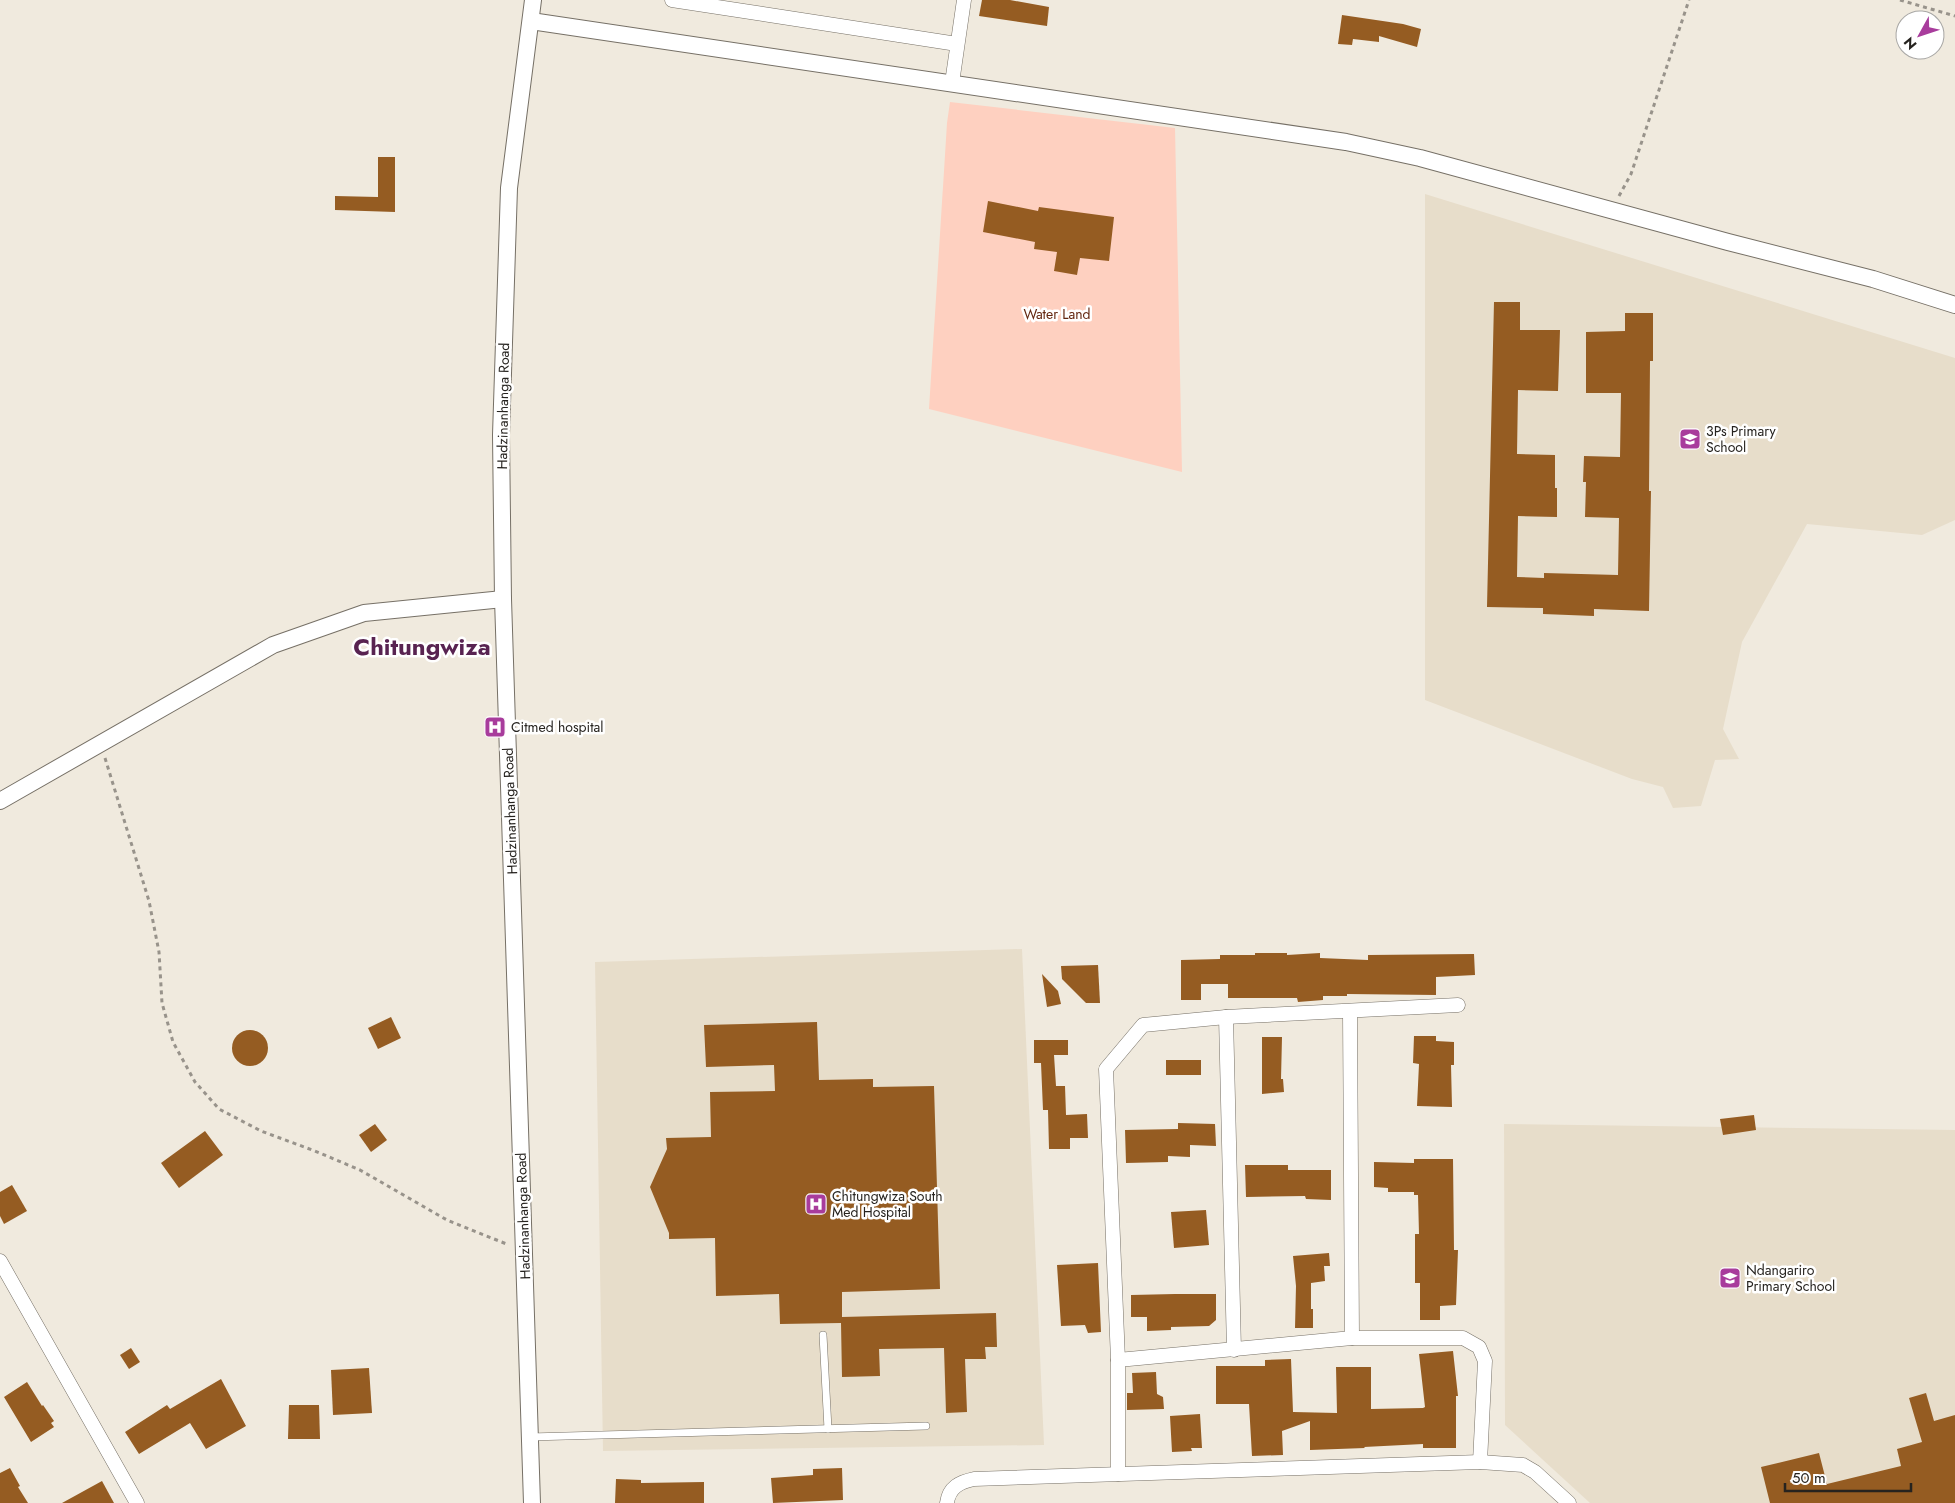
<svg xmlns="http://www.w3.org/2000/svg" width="1955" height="1503" font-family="Jost,sans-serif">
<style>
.built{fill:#e7ddca}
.green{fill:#fed0c0}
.building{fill:#955c22}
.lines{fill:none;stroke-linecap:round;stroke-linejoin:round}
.service-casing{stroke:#767066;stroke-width:8}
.minor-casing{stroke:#767066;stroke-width:15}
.tertiary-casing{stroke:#767066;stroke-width:18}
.path{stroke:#98938b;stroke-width:3;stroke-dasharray:4 4;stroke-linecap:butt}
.service{stroke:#fff;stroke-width:7}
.minor{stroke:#fff;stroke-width:14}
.tertiary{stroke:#fff;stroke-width:16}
.labels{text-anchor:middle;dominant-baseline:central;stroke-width:5;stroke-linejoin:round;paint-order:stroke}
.park-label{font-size:14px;fill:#63260f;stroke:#fff}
.street-label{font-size:14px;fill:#26231f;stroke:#fff}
.poi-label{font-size:14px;fill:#26231f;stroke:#fff;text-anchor:start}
.town-label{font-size:24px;font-weight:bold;fill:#582351;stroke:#fff}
</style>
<rect width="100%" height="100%" fill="#f0eade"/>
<!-- built -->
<g class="built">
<path d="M1425,194L1955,358V520L1922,535L1807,524L1742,642L1723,729L1739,759L1715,760L1701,806L1673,808L1663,787L1632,779L1425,700Z"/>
<path d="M1022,949L1044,1445L603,1451L595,962Z"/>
<path d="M1504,1124L1955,1130V1503H1590L1505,1425Z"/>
</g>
<!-- green -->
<path class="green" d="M950,102L1175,128L1182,472L929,409L947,123Z"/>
<!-- building -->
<g class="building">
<path d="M982,0H1010L1049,7L1047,26L979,16Z"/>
<path d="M1342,15L1403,24L1421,29L1417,47L1379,36V42L1353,39L1352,45L1338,44Z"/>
<path d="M378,157H395V212L335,210V196L378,197Z"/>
<path d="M988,201L1038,211L1039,207L1114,217L1109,261L1080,258L1077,275L1054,271L1057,252L1034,249L1035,242L983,232Z"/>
<path d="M1494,302H1520V330H1560L1558,391L1518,390L1517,454L1555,455V488H1557V517L1518,516L1517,577L1544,578V573L1618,575L1619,518L1585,517L1586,482H1583L1584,456L1620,457L1621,393H1586V332L1625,331V313H1653V361H1650L1649,491H1651L1649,611L1594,609V616L1543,614V608L1487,607Z"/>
<path d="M1255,953H1287V955L1320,953V958L1368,960V955L1474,954L1475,975L1436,977V995L1347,994V996H1323V1000L1298,1002L1297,998H1228V984H1201V1000H1181V960L1220,959V955H1255Z"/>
<path d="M1098,965L1100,1003H1086L1062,979L1061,966Z"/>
<path d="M1042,974L1058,991L1061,1004L1047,1007Z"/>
<path d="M391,1017L401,1038L378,1049L368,1028Z"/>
<path d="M817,1022L819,1080L873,1079V1087L934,1086L940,1289L842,1292V1317L996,1313L997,1347H985L986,1359H965L967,1412L946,1413L944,1348L879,1349L880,1376L842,1377L841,1323L780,1324L779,1294L716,1296L715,1238L669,1239V1233L650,1187L667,1149L666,1138L711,1137L710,1092L775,1091L774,1065L706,1067L704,1025Z"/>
<circle cx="250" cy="1048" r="18"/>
<path d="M1414,1036H1436V1041L1454,1042V1065H1451L1452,1107L1417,1106L1419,1064L1413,1063Z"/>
<path d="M1262,1037H1282L1281,1079H1283L1284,1092L1262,1094Z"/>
<path d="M1034,1040H1068V1055H1054L1056,1086H1065L1066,1115L1087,1114L1088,1138H1070V1149H1049L1048,1110H1043L1041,1063H1034Z"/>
<rect x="1166" y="1060" width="35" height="15"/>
<path d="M1754,1115L1756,1130L1723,1135L1720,1119Z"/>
<path d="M1178,1123L1215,1124L1216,1146L1190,1145V1157L1168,1156V1162L1126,1163L1125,1130L1178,1129Z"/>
<path d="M375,1124L387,1140L371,1152L359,1135Z"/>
<path d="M205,1131L223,1155L179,1188L161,1163Z"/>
<path d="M1414,1159H1453L1454,1250H1458L1456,1305L1440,1306V1320H1420V1283H1415V1234H1419L1418,1195H1414V1192H1388V1188L1374,1187V1162L1414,1163Z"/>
<path d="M1245,1165H1288V1170H1331V1200L1306,1199L1305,1196L1246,1197Z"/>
<path d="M12,1185L27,1211L4,1224L0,1216V1192Z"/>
<path d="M1206,1210L1209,1245L1174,1248L1171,1212Z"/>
<path d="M1329,1253L1330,1266H1324L1325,1281L1311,1283V1309H1313V1328H1295L1296,1286L1293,1256Z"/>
<path d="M1098,1263L1101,1332L1088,1333L1085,1325L1061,1326L1057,1265Z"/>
<path d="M1175,1294H1216V1320L1209,1326L1171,1327V1330L1147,1331V1317H1131V1295Z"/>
<path d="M131,1348L140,1362L129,1369L120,1355Z"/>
<path d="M1453,1351L1458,1396H1456V1448H1423V1444L1364,1447L1365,1448L1310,1450V1421L1282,1431L1283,1455L1252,1456L1249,1404H1216V1366H1265V1360L1291,1359L1293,1412L1337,1413L1336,1367H1371V1409L1423,1408L1425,1407L1419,1354Z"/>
<path d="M369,1368L372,1413L333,1415L331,1370Z"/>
<path d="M1156,1372L1157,1394L1163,1397L1164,1409L1127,1410V1393H1133L1132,1373Z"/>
<path d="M221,1379L246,1426L206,1449L190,1423L139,1454L125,1432L167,1405L170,1409Z"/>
<path d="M27,1382L42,1406L43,1405L54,1421L51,1423L54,1427L31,1442L4,1397Z"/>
<path d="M1926,1393L1934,1421L1955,1415V1503H1770L1761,1467L1819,1453L1827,1484L1901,1466L1897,1449L1922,1442L1909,1398Z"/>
<path d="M289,1405H319L320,1439H288Z"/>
<path d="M1200,1414L1202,1448H1191L1192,1451L1172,1452L1170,1416Z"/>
<path d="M10,1468L20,1486L18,1487L28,1503H0V1473Z"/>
<path d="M842,1468L843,1500L773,1503L771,1478L813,1475V1469Z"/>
<path d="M616,1479L641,1480V1483L704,1482V1503H615Z"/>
<path d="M102,1481L114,1503H62Z"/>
</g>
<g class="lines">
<!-- service casing -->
<g class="service-casing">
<g id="service">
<path d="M823,1335L828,1429"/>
<path d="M530,1437L926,1426"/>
</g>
</g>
<!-- minor casing -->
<g class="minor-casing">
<g id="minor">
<path d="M672,0L957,44"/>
<path d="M952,83L964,0"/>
<path d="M1350,1011L1352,1338"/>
<path d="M1226,1017L1234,1350"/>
<path d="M0,1261L137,1503"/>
<path d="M1118,1360L1352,1338H1463L1479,1347L1485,1361L1480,1462"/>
<path d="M1118,1474V1360L1106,1069L1143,1025L1226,1017L1458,1005"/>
<path d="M947,1503C949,1487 960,1482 974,1479L1480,1462L1523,1465L1535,1472L1569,1503"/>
</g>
</g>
<!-- tertiary casing -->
<g class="tertiary-casing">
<g id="tertiary">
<path d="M531,21L1346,142L1420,158L1728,242L1873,279L1955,305"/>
<path d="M0,801L273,645L364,613L503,599"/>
<path d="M532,1503L503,599L501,435L509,188L533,0"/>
</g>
</g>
<!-- path -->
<g class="path">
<path d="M1900,0L1955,16"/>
<path d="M1619,196L1631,174L1689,0"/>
<path d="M105,758L149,901L159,952L162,1003L173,1042L195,1082L219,1109L261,1131L315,1151L360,1170L447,1220L509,1245"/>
</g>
<!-- service -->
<use href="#service" class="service"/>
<!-- minor -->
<use href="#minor" class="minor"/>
<!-- tertiary -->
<use href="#tertiary" class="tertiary"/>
</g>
<!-- icons -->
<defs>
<g id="school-square" transform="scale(1.125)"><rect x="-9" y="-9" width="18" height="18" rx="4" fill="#a83c9c" stroke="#fff"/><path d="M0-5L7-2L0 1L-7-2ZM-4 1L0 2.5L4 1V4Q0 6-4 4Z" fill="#fff"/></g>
<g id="hospital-square" transform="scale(1.125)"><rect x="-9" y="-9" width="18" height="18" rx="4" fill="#a83c9c" stroke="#fff"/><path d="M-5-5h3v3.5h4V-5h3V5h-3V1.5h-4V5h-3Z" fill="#fff"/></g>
</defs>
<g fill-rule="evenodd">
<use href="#school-square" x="1690" y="439"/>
<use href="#hospital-square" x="495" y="727"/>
<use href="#hospital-square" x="816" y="1204"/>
<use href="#school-square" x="1730" y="1278"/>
</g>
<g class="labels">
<!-- park labels -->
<g class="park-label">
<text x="1057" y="314">Water Land</text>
</g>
<!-- street labels -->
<g class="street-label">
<text transform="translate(503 406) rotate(-89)">Hadzinanhanga Road</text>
<text transform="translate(510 811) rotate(-92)">Hadzinanhanga Road</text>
<text transform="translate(523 1216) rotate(-92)">Hadzinanhanga Road</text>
</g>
<!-- poi labels -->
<g class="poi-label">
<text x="1706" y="431">3Ps Primary<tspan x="1706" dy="16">School</tspan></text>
<text x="511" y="727">Citmed hospital</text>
<text x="832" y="1196">Chitungwiza South<tspan x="832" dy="16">Med Hospital</tspan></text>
<text x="1746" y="1270">Ndangariro<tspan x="1746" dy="16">Primary School</tspan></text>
</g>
<!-- town labels -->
<g class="town-label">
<text x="422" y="646">Chitungwiza</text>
</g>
</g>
<!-- north arrow -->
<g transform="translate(1920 35) rotate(230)"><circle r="24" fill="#ffffff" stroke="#a8a7a5"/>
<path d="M0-4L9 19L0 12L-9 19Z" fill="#a83c9c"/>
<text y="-8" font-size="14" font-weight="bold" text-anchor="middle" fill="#26231f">N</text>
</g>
<!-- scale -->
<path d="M1785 1483v8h126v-8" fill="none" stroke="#26231f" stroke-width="2.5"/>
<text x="1792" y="1483" font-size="15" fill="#26231f" stroke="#ffffff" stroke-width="4" paint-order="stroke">50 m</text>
</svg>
